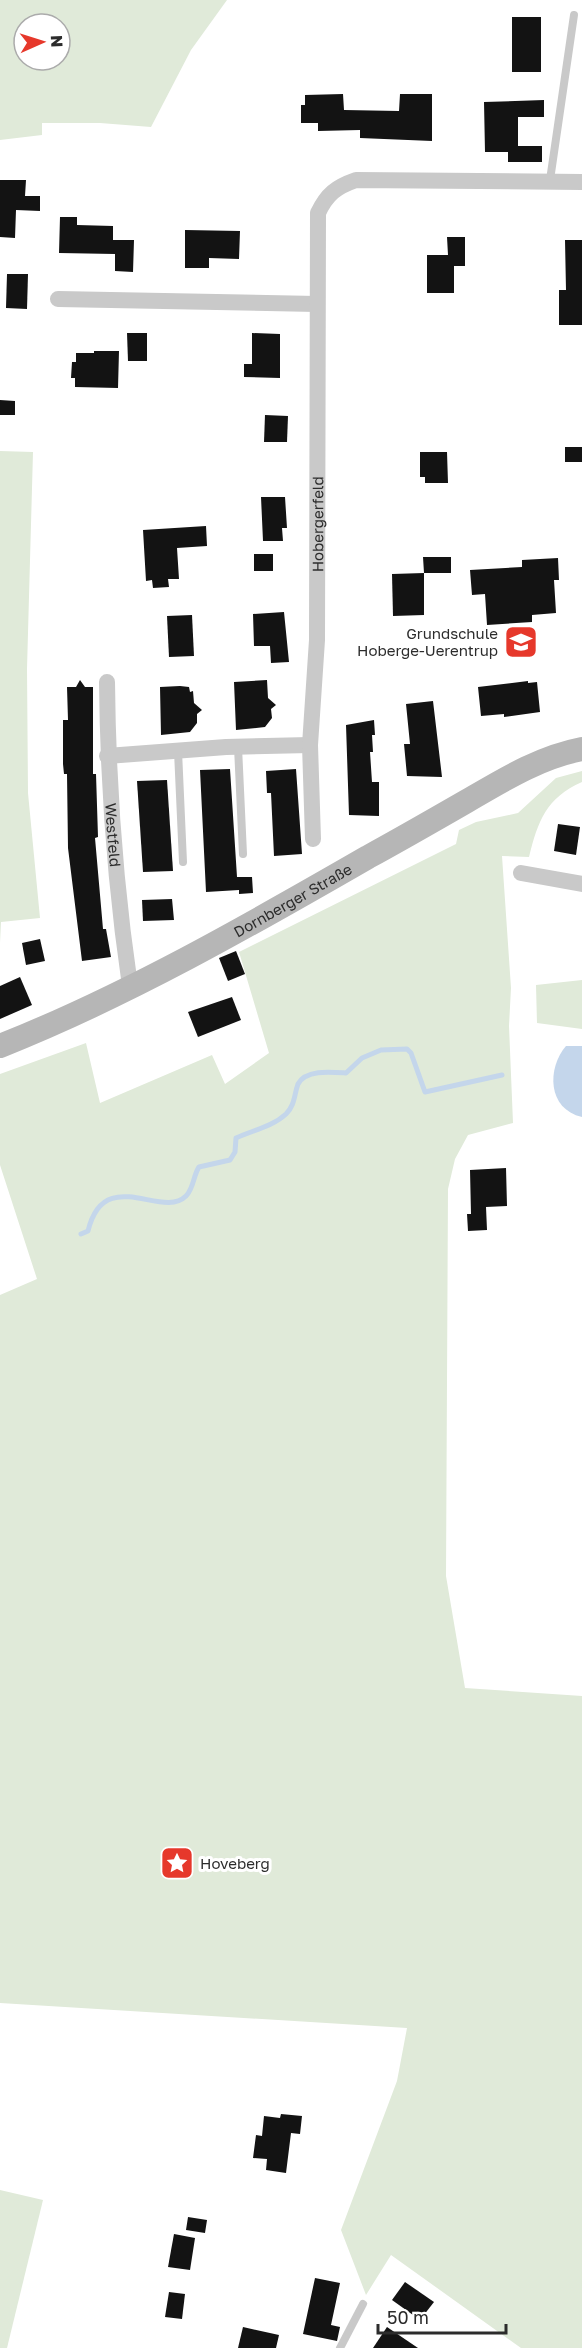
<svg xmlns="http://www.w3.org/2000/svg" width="582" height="2348" font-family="'Golos Text',sans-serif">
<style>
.green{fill:#e0ead9;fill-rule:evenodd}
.water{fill:#c4d6eb}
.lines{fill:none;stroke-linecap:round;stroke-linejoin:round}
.stream{stroke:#c4d6eb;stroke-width:5}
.building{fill:#131313}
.lane{stroke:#c9c9c9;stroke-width:8}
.street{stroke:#c9c9c9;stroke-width:16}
.secondary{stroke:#b6b6b6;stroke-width:24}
.labels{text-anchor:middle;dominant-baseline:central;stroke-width:6;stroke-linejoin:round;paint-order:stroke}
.street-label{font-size:15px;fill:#2c2c2c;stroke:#fff}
.poi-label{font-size:15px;fill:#2c2c2c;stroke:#fff;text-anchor:end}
</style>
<rect width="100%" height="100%" fill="#fff"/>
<!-- green -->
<g class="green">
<path d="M0,0H227L191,50L151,127L100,123H42V135L0,140ZM24,24H60V60H24Z"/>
<path d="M0,451L33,452L27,669L28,793L40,918L1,922L0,943Z"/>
<path d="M582,771V782C546,798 538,821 529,857L502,856L511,988L509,1026L513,1123L468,1135L455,1159L448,1189L446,1576L465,1688L582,1696V2348H521L391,2255L366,2295L341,2230L397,2081L407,2028L0,2003V1295L37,1279L0,1165V1074L86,1043L100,1103L212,1055L225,1084L269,1053L239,952L456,844L459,830L476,822L518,813L556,778Z"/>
<path d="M582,980V1029L537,1023L536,985Z"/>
<path d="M0,2190L43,2200L7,2348H0Z"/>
</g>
<!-- water -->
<path class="water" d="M566,1046H582V1117C547,1109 547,1068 566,1046Z"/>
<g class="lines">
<!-- stream -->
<path class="stream" d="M81,1234L88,1231C104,1164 162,1220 186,1196C194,1188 193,1176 199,1167L230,1160L235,1152L236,1138C253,1130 272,1127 286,1114C295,1105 294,1095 298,1084C306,1069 332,1072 346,1073L362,1058L381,1050L407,1049L411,1053L425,1092L502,1075"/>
</g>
<!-- building -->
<g class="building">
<rect x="512" y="17" width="29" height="55"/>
<path d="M343,94L344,110L399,111L400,94H432V141L360,138V130L318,131V123H301V105H305V95Z"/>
<path d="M544,100V117H518V146H542V162H508V152H485L484,102Z"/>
<path d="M0,180H26L25,196H40V211L16,210L15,238L0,237Z"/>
<path d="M60,217H77V225L113,226V240H134L133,272L115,271V254L59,253Z"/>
<path d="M185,230L240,231L239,259L209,258V268H185Z"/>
<path d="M447,237H465V266H454V293H427V255H448Z"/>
<path d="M565,240H582V325H559V290H566Z"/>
<path d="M7,274H28L27,309L6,308Z"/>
<path d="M127,333H147V361H128Z"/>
<path d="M252,333L280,334V378L244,377V364H252Z"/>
<path d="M94,351H119L118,388L75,387V378H71L72,362H76V353H94Z"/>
<path d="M0,400L15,401V415H0Z"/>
<path d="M265,415L288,416L287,442H264Z"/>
<rect x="565" y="447" width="17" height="15"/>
<path d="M420,452H447L448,483H425V477H420Z"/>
<path d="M261,497H285L287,528H282L283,541H263Z"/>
<path d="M206,526L207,546L177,548L179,579H168L169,587L153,588L152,580L146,581L143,530Z"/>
<rect x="254" y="554" width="19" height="17"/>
<path d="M423,557H451V573H424Z"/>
<path d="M558,558L559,580H554L556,613L532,615V622L487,625L485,594L472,595L470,570L522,567V560Z"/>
<path d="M424,573V615L393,616L392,574Z"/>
<path d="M284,612L289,662L271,663L270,646H254L253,614Z"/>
<path d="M192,615L194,656L169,657L167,616Z"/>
<path d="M80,680L85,687H93V774H96L98,837L95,838L103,929H106L111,957L82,961L68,848L67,774H64L63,764V720H68L67,687H76Z"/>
<path d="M267,680L268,698L276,705L271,709L272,718L265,727L236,730L234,682Z"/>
<path d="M528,681V683L537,682L540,712L504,717V714L481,716L478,687Z"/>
<path d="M180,686L189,687L190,692L193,691L194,703L202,710L197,714V723L190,732L161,735L160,687Z"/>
<path d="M433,701L442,777L407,776L404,744H410L406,704Z"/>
<path d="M374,720L375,735H372L373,752H370L372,782H379V816L349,815L346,725Z"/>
<path d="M230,769L237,877H252L253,893L239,894V890L206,892L200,770Z"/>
<path d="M296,769L302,854L274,856L271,793H267L266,771Z"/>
<path d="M167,780L173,871L143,872L137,781Z"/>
<path d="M558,824L580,827L576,855L554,851Z"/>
<path d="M172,899L174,920L143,921L142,900Z"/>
<path d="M40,939L45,961L26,965L22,943Z"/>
<path d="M236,951L245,974L228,981L219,958Z"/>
<path d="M20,977L32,1005L0,1019V986Z"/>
<path d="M232,997L241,1020L198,1037L188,1012Z"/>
<path d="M506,1168L507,1206L486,1207L487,1230L468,1231L467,1214H471L470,1170Z"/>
<path d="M281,2114L302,2116L300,2134L291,2133L286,2173L266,2170L267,2159L253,2158L256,2135L262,2136L264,2116L280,2118Z"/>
<path d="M188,2217L207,2220L205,2233L186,2230Z"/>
<path d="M174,2234L195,2238L190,2270L168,2267Z"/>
<path d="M315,2278L340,2283L331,2325L340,2327L337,2341L303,2334Z"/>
<path d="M405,2282L434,2302L420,2320L392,2300Z"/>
<path d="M169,2292L185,2294L182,2319L165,2317Z"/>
<path d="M243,2327L279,2335L276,2348H238Z"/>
<path d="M387,2327L418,2348H373Z"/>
</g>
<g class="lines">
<!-- lane -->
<g class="lane">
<path d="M550,180L574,15"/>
<path d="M238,747L243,854"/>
<path d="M178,751L183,862"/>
<path d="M340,2348L363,2304"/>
</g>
<!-- street -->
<g class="street">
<path d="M58,299L317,304"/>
<path id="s1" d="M107,682C108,785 115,884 130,986"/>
<path d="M107,756L226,747L310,745"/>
<path id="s2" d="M313,839L310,745L317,640L318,213C327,194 336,187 356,180L582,182"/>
<path d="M521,873L582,884"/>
</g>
<!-- secondary -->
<path class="secondary" id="s3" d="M0,1046C126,996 250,925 368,857C401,839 434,820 467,801C503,780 540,757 582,749"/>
</g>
<!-- icons -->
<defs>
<g id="school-square" transform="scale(1.725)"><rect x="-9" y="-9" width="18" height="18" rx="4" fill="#e6382b" stroke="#fff"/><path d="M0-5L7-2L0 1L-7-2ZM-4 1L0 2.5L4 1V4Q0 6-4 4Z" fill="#fff"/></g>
<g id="sight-square" transform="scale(1.725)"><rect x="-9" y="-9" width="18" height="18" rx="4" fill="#e6382b" stroke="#fff"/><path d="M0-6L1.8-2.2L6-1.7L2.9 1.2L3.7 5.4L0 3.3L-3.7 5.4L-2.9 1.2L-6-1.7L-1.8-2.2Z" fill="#fff"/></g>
</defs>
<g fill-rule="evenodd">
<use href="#school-square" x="521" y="642"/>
<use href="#sight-square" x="177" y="1863"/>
</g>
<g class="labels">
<!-- street labels -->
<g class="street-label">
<text stroke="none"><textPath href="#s2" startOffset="315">Hobergerfeld</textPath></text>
<text stroke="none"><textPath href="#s1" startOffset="153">Westfeld</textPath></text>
<text stroke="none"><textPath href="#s3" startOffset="327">Dornberger Straße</textPath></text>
</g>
<!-- poi labels -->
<g class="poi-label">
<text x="498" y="633">Grundschule<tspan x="498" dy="17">Hoberge-Uerentrup</tspan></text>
<text x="200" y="1863" text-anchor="start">Hoveberg</text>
</g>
</g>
<!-- north arrow -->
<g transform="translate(42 42) rotate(87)"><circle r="28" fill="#ffffff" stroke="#ababab" stroke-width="1.5"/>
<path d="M0-4.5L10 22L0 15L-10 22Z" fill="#e6382b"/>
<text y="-9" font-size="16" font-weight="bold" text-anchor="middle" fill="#2c2c2c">N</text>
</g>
<!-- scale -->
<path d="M378 2324v9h128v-9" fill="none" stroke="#2c2c2c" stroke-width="3"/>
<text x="387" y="2324" font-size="18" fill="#2c2c2c" stroke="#ffffff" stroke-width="4.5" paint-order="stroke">50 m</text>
</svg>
